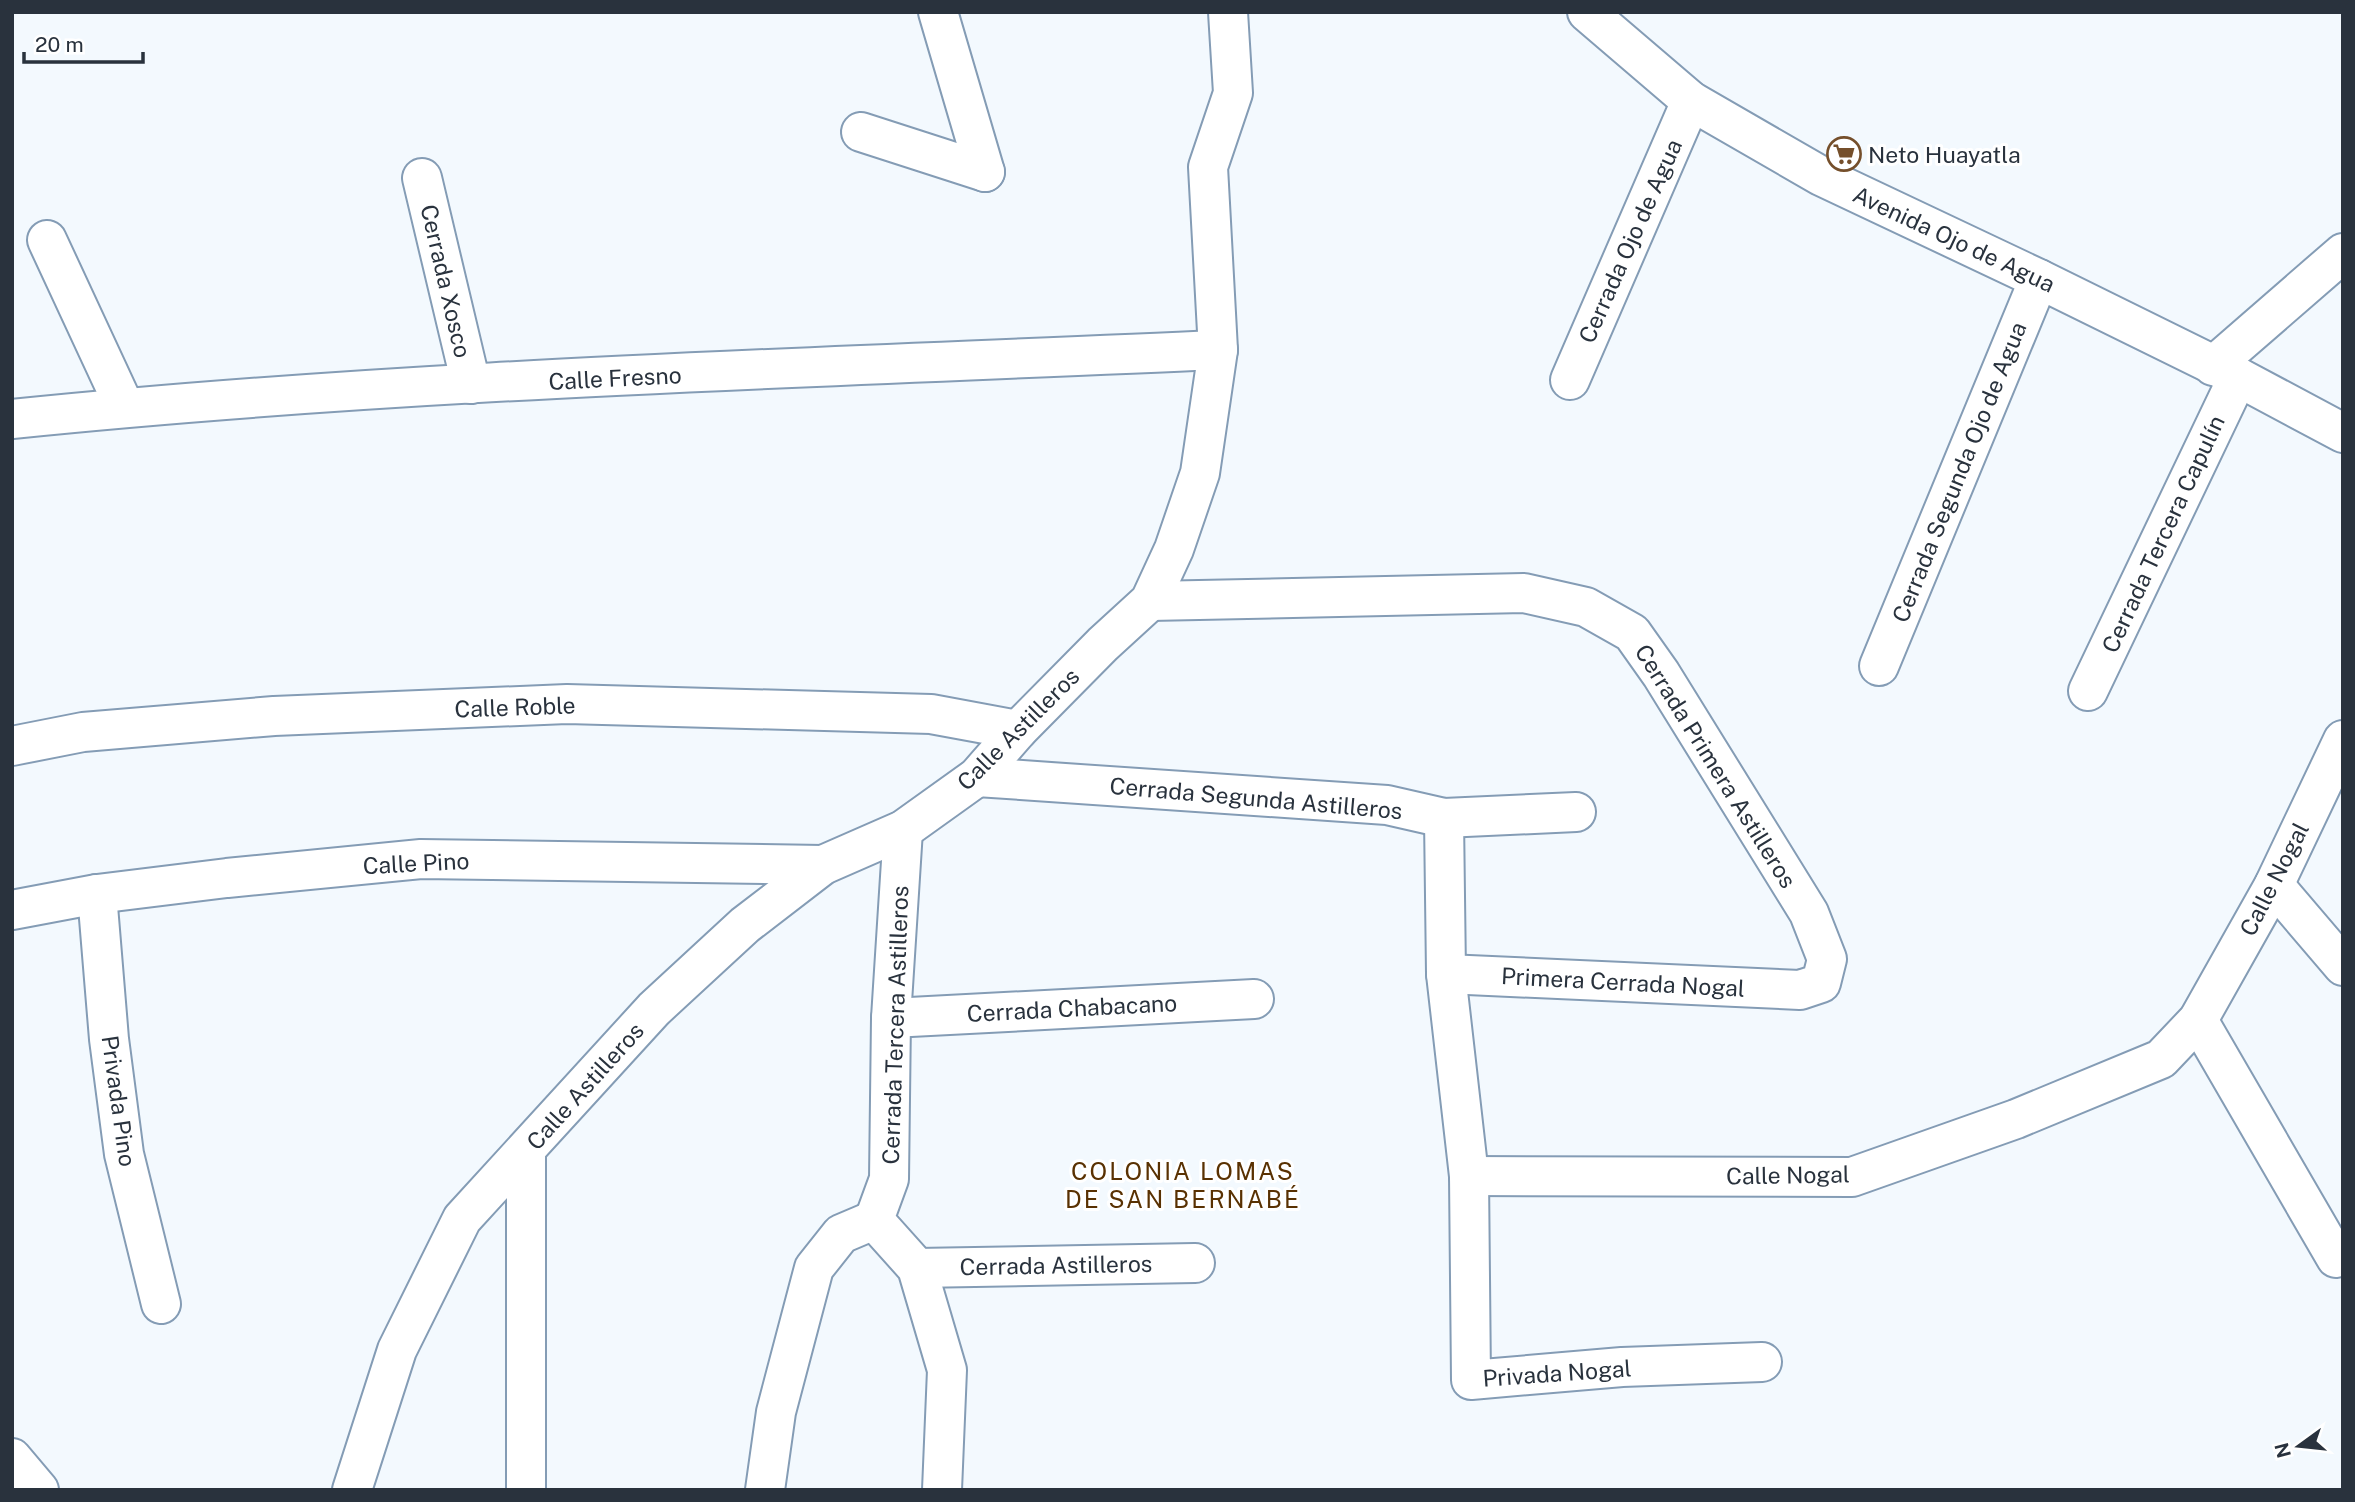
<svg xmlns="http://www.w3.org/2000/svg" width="2355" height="1502" font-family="'Public Sans',sans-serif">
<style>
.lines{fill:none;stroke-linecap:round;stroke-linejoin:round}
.minor-casing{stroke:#849cb5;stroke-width:42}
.minor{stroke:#fff;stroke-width:38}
.labels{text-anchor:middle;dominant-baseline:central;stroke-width:6;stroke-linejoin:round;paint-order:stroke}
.poi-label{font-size:23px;fill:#29323d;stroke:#fff;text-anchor:start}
.street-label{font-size:23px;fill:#29323d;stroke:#fff}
.neighbourhood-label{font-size:24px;letter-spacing:2px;fill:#593102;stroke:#fff}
</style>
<rect width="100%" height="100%" fill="#f3f9fe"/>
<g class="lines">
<!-- minor casing -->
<g class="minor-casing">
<g id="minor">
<path d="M938,12L985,172"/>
<path d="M1587,12L1691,101L1821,176L2039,279L2238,377L2343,433"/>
<path d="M861,132L985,172"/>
<path d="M422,178L471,384"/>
<path d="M47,240L125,408"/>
<path d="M2213,366L2343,253"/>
<path d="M1570,380L1691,101"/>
<path d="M12,419C413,378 816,368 1218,350"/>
<path d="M1150,601L1524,593L1586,607L1632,633L1661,674L1809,913L1827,959L1821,983L1800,990L1446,974"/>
<path d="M1879,666L2039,279"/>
<path d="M2088,691L2238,377"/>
<path d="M12,746L83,732L274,716L567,704L931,714L1018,730"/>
<path d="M977,777L1387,805L1444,818L1576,812"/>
<path d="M1444,818L1446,974L1469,1176L1471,1380L1622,1367L1762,1362"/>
<path d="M903,830L891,1018L889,1179L874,1220L917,1268L947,1370L942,1490"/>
<path d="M2274,885L2343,966"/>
<path d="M97,894L109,1039L124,1154L161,1304"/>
<path d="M12,910L97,894L227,878L421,859L823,865"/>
<path d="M891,1018L1254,999"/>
<path d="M2198,1020L2336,1258"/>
<path d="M526,1150V1490"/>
<path d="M1469,1176L1852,1177L2016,1119L2161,1059L2198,1020L2274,885L2343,740"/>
<path d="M917,1268L1195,1263"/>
<path d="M12,1458L39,1490"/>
<path d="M352,1490L397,1350L462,1219L654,1009L745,925L823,865L903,830L977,777L1018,730L1103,644L1150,601L1174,549L1200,473L1218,350L1208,167L1233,93L1228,12"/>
<path d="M765,1490L776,1412L814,1268L841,1234L874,1220"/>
</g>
</g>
<!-- minor -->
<use href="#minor" class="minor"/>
</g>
<!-- icons -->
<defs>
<g id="supermarket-ring" transform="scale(1.75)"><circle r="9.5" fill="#fff" stroke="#754f2b" stroke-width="1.5"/><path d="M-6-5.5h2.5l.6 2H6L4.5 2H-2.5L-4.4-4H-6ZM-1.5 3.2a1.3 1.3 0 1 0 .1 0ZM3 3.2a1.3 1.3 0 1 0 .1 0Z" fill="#754f2b"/></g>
</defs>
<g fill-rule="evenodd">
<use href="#supermarket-ring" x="1844" y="154"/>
</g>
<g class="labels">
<!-- poi labels -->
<g class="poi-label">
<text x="1868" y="154">Neto Huayatla</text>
</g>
<!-- street labels -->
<g class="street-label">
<text transform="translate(1954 239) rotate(25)">Avenida Ojo de Agua</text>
<text transform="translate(1630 241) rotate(-66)">Cerrada Ojo de Agua</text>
<text transform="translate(446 281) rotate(77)">Cerrada Xosco</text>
<text transform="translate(615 378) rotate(-3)">Calle Fresno</text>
<text transform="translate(1959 472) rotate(-68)">Cerrada Segunda Ojo de Agua</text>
<text transform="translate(2163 534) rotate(-65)">Cerrada Tercera Capulín</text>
<text transform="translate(515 707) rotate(-2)">Calle Roble</text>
<text transform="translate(1018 729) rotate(-45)">Calle Astilleros</text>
<text transform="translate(1716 766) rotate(58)">Cerrada Primera Astilleros</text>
<text transform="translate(1256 798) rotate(5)">Cerrada Segunda Astilleros</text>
<text transform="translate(416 863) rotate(-3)">Calle Pino</text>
<text transform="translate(2274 879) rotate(-63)">Calle Nogal</text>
<text transform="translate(1623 982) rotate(3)">Primera Cerrada Nogal</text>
<text transform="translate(1072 1008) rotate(-3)">Cerrada Chabacano</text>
<text transform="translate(895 1025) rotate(-88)">Cerrada Tercera Astilleros</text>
<text transform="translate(585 1086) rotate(-48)">Calle Astilleros</text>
<text transform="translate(119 1101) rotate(82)">Privada Pino</text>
<text transform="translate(1788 1175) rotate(-1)">Calle Nogal</text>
<text transform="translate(1056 1265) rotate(-1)">Cerrada Astilleros</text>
<text transform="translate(1557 1373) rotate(-4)">Privada Nogal</text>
</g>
<!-- neighbourhood labels -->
<g class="neighbourhood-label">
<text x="1183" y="1171">COLONIA LOMAS<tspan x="1183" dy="28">DE SAN BERNABÉ</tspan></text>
</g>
</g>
<!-- border -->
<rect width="2355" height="1502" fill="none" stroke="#29323d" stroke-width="28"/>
<!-- north arrow -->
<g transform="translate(2299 1446) rotate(255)" stroke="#ffffff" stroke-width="5" paint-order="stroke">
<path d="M0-5L12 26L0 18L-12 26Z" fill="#29323d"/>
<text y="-10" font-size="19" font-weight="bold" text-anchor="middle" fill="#29323d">N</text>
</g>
<!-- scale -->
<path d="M24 52v10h119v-10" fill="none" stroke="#29323d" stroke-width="3.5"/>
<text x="35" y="52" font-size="21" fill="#29323d" stroke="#ffffff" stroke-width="5" paint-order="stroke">20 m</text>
</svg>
